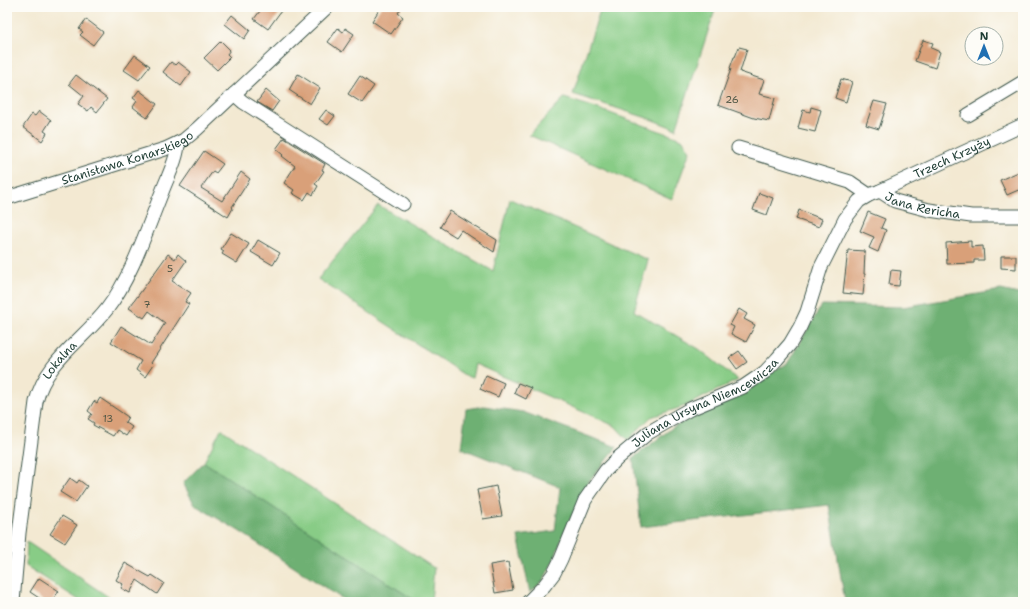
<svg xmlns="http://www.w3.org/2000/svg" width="1030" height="609" font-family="'Shantell Sans',sans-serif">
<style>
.green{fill:#88cc86;stroke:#54845d}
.forest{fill:#6eb073;stroke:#467654}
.building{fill:#d9a079}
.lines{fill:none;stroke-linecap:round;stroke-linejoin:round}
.minor-casing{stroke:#3f574c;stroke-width:15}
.minor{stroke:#fff;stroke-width:13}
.labels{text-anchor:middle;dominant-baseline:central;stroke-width:3.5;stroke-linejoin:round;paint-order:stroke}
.number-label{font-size:10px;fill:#4e5645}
.street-label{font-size:12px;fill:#1f3d34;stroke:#fdfcf7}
</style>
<rect width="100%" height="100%" fill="#fdfcf7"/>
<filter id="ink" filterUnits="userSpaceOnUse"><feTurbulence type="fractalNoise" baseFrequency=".025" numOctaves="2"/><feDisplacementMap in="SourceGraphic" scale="8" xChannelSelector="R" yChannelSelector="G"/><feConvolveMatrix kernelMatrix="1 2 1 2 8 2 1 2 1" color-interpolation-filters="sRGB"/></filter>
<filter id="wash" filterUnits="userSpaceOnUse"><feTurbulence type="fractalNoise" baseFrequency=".012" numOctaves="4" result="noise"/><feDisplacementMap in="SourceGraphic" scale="16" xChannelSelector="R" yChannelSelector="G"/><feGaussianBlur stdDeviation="0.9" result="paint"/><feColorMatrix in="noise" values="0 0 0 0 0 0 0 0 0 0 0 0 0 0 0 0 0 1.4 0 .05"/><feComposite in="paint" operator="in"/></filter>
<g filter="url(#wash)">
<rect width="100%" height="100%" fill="#f3e9d2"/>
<!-- green -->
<g class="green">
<path d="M601,7H716L676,129L650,119L573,94Z"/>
<path d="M564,98L593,107L682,139L690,151L672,199L529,135Z"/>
<path d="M510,199L648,260L634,311L699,349L738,380L685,406L651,417L628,440L615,426L475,364L472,378L466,376L318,279L378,205L493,271Z"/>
<path d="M221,429L434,568L431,602H417L204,462Z"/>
<path d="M27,542L116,602H82L26,566Z"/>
</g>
<!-- forest -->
<g class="forest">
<path d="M1001,290L1023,295V602H845L829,505L641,527L633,458L672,428L787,364L822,305L903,307Z"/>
<path d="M484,406L523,412L617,447L588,482L563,535L554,560L543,581L530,593L518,536L555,531L560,487L461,448L466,409Z"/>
<path d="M204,462L417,602H347L239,531L195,505L183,483Z"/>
</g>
<g id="blocks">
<!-- building -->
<g class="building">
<path d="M263,7H275L281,11L268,29L254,19Z"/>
<path d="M381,7H402L398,13L403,17L391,34L372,21Z"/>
<path d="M232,15L250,30L244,39L225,24Z"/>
<path d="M86,19L103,32L93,45L80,35L83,32L79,29Z"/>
<path d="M338,28L343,32L345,28L354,34L342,52L328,42Z"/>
<path d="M923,40L933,43L931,48L940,52L935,68L915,61Z"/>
<path d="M221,41L230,50L227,54L230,57L217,70L204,58Z"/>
<path d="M739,47L747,49L740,72L764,80L759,94L775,98L769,121L754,118L718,105L731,69L730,68L734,57H735Z"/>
<path d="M135,55L150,66L139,80L124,70Z"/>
<path d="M171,62L175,65L178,62L191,72L181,86L163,72Z"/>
<path d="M298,74L320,88L310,104L289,90Z"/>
<path d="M76,75L107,99L97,112L91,107L88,111L78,104L84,96L69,84Z"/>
<path d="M360,76L374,86L362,103L348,94Z"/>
<path d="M841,79L852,82L846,102L835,98Z"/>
<path d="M139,90L157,104L147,118L133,107L137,101L133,98Z"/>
<path d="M266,90L279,101L272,111L257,102Z"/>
<path d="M874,101L887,104L879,129L866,125Z"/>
<path d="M811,107L821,110L815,132L798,128L803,110L810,112Z"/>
<path d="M326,110L335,116L328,125L319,119Z"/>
<path d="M39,111L51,120L44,131L47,133L42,141L23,127L32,114L35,116Z"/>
<path d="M284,138L325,164L322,170L324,171L315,184L318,186L313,195L309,192L304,200L292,193L294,190L284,183L295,166L282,156L283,155L276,149Z"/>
<path d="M204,151L223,164L216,173L213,171L201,188L222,201L241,172L250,179L232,207L233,208L228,217L180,186Z"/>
<path d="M1023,170V188L1007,195L1000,180Z"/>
<path d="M759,193L773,198L767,215L753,210Z"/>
<path d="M799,210L822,219L819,227L796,219Z"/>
<path d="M450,211L497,240L494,252L461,230L456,237L440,227Z"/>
<path d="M868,212L885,219L881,228L886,230L878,252L869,248L874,237L860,231Z"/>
<path d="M231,233L249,244L237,263L222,254L224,251L221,249Z"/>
<path d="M258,240L280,253L273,265L251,252Z"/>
<path d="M971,241V247L983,246L984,260H974V263L947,264L946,243Z"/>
<path d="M848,250L865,251L864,274H865L863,295L843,293Z"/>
<path d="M168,254L175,259L178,254L186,261L172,281L191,293L185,302L189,304L151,363L153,365L145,377L136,370L141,361L111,342L121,326L151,345L165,323L149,311L144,318L129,308Z"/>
<path d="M1001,256H1016V269L1001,268Z"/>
<path d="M891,270L901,271L899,286L889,285Z"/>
<path d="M739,309L747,314L744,319L755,325L746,342L731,334L734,327L730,325Z"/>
<path d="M739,351L747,362L737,369L729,358Z"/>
<path d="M486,375L504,383L498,397L480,389Z"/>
<path d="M518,383L531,388L526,399L514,393Z"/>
<path d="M100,398L128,417L125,422L132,427L126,436L117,430L113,436L93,425L94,423L88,419L92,414L88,411L94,401L97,403Z"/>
<path d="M70,478L77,483L79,480L87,486L76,502L60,492Z"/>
<path d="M496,486L502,516L483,519L477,490Z"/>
<path d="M62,516L77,525L65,543L50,534Z"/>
<path d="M508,562L513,590L495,593L490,565Z"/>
<path d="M125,563L150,577L152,575L164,583L157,594L137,580L130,593L121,588L123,584L116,580Z"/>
<path d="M39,578L59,591L51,602H45L30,592Z"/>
</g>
</g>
</g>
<g filter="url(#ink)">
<use href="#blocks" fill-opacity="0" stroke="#3f574c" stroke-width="1"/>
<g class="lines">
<!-- minor casing -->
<g class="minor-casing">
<g id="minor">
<path d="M234,94L243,102L403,204"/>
<path d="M968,115L1023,82"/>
<path d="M738,148L850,182L869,195"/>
<path id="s1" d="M880,191L1023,125"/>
<path id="s2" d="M7,198L165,149L184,140L197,129L327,7"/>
<path id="s3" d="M13,602L19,533L36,402C45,362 83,340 107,309C131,278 147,229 162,192C167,178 178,158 178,143"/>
<path id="s4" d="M528,602L544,586L554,573L561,559L585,500L606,470L618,458L648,433L667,422L690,409L743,387L765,372L777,359L790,344L800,327L807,312L821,267L845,219L859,201L869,195L880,191L895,201L929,210L971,216H1023"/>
</g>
</g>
<!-- minor -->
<use href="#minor" class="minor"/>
</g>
</g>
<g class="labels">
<!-- number labels -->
<g class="number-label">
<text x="732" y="99">26</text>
<text x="170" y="268">5</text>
<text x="147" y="304">7</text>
<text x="108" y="418">13</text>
</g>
<!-- street labels -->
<g class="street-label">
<text stroke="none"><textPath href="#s2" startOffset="127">Stanisława Konarskiego</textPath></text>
<text stroke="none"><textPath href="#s1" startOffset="79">Trzech Krzyży</textPath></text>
<text stroke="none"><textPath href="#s4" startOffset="610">Jana Rericha</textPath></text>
<text stroke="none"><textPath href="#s3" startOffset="250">Lokalna</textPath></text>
<text stroke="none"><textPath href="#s4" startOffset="276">Juliana Ursyna Niemcewicza</textPath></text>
</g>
</g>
<!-- margin -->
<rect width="1030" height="609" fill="none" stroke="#fdfcf7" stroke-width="24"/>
<!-- north arrow -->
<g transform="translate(984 46)"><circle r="19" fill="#fdfcf7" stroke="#a4b0a9"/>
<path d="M0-3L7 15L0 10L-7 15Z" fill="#1f6fb2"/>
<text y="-6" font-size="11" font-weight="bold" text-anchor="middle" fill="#1f3d34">N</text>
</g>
</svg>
